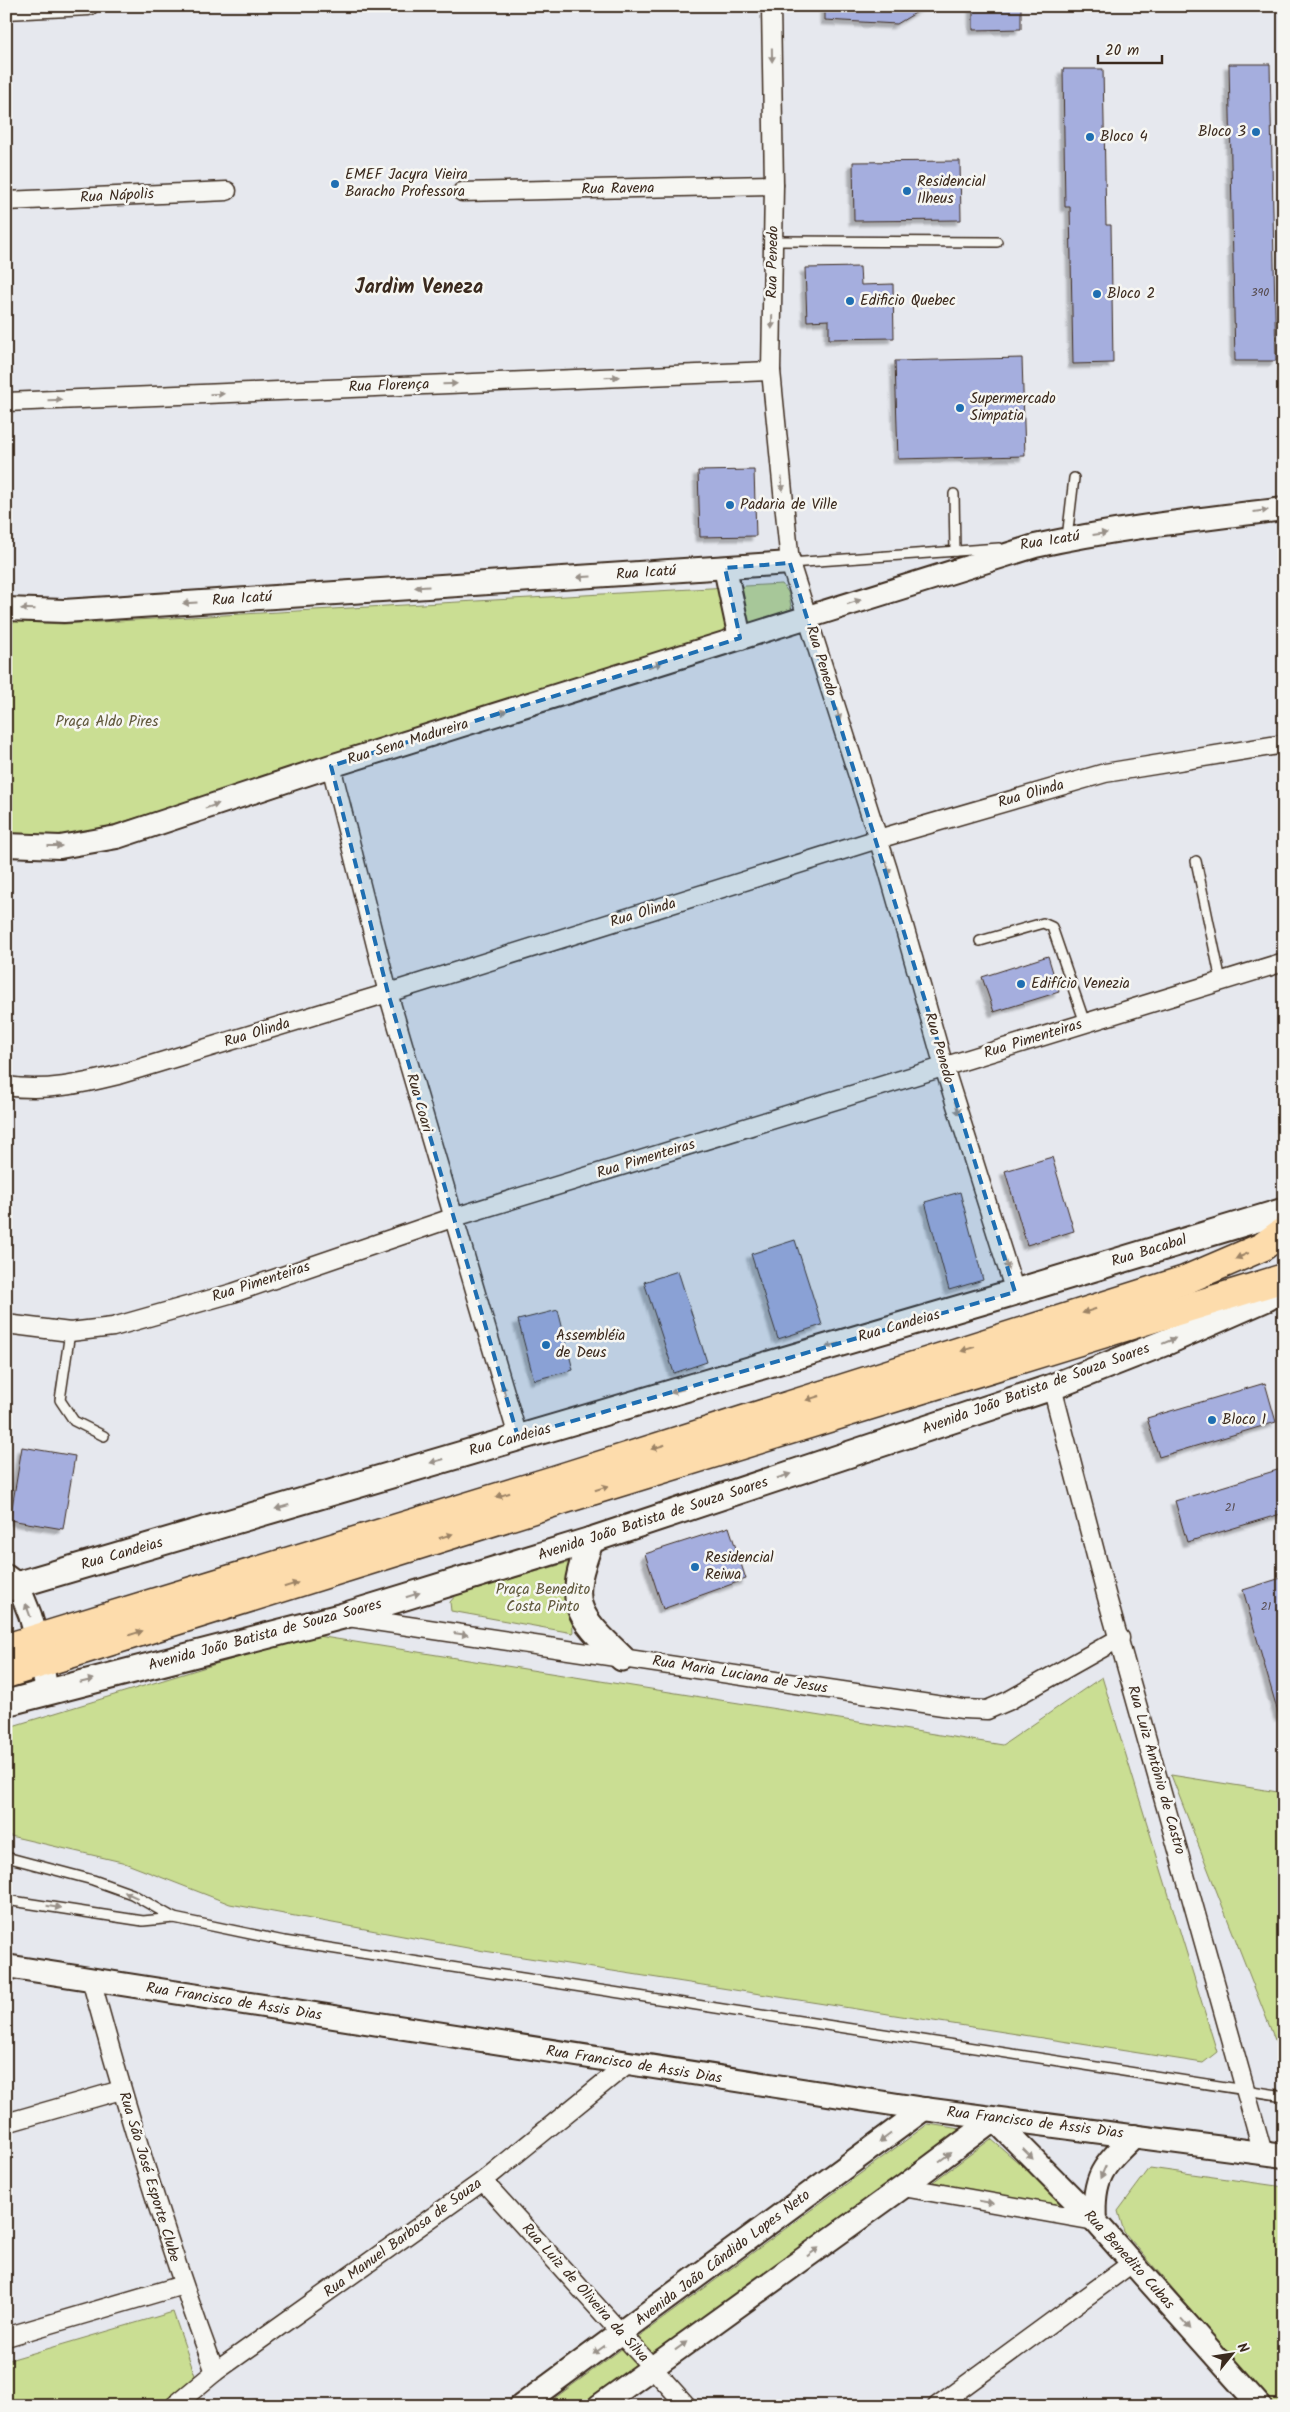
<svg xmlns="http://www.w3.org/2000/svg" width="1290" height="2412" font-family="Kalam,sans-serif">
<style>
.green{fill:#cade93;stroke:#828458}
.building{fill:#a5aede;stroke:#3b2a1e;filter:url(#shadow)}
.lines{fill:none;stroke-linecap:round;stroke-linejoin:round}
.service-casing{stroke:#3b2a1e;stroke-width:12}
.minor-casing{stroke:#3b2a1e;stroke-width:21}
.tertiary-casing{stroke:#3b2a1e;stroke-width:26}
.secondary-casing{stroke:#3b2a1e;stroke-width:29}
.primary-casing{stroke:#3b2a1e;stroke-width:31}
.service{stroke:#f6f6f2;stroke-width:9}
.minor{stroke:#f6f6f2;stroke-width:18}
.tertiary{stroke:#f6f6f2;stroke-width:22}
.secondary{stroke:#f6f6f2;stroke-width:25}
.primary{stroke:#fddcac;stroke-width:28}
.oneway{fill:#989088}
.oneway2{fill:#9c8365}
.marked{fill:#1f6fb2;fill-opacity:0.2;stroke:#1f6fb2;stroke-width:4;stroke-dasharray:10 6;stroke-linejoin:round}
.poi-dot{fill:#1f6fb2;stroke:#f6f6f2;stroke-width:2}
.labels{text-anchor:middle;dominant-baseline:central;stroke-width:5;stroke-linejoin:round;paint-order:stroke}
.number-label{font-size:12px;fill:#564b4e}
.poi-label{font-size:15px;fill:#3b2a1e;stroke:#f6f6f2;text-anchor:start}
.street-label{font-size:15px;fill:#3b2a1e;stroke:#f6f6f2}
.park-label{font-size:15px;fill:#5f573b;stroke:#f6f6f2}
.district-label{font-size:20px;font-weight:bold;fill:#3b2a1e;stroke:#f6f6f2}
</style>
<defs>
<filter id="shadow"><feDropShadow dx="-4.5" dy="4.5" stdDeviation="1" flood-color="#0004"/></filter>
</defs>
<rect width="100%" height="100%" fill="#e6e8ee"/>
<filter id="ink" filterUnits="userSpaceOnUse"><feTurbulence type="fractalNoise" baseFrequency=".02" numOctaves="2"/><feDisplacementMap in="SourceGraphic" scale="10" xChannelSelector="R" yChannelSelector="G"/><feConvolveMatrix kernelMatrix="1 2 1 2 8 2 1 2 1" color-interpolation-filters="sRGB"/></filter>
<g filter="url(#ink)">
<!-- green -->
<g class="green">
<path d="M782,584L788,592L793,615L113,825L57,839L6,836V621L63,624Z"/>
<path d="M570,1562L573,1633L451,1611L450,1602L457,1594Z"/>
<path d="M311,1635L1003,1745L1102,1677L1217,2052L1203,2063L484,1951L230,1904L122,1862L6,1835V1728Z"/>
<path d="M1171,1775L1284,1793V2063Z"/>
<path d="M928,2124L967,2130L579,2406H544Z"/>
<path d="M991,2139L1077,2213L933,2182Z"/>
<path d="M1150,2168L1284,2187V2406H1274L1124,2232L1118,2211Z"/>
<path d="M173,2312L199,2387L173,2406H6V2361Z"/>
</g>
<!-- building -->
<g class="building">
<path d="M825,6H927L897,24L825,20Z"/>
<path d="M973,6H1021V29L973,30Z"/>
<path d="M1229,64H1270L1276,361H1235Z"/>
<path d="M1063,69H1103L1106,225H1111L1113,363L1073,364L1070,207H1065Z"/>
<path d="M960,161L961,220L854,221L853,162Z"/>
<path d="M860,267L861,285L893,284L894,338L829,339V320L807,321L805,268Z"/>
<path d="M1022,358L1025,456L898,459L895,361Z"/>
<path d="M754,470L756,536L700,537L698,471Z"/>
<path d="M1048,956L1059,992L994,1012L982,977Z"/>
<path d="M1052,1157L1074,1231L1027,1245L1005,1171Z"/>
<path d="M960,1192L983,1280L949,1290L925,1202Z"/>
<path d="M795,1240L822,1325L778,1339L751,1254Z"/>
<path d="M678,1271L707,1362L674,1373L644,1282Z"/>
<path d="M558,1310L573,1370L534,1380L518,1320Z"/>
<path d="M1265,1383L1276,1422L1159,1457L1147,1418Z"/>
<path d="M22,1447L75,1456L63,1529L10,1520Z"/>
<path d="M1284,1468V1513L1187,1542L1175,1501Z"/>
<path d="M729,1527L746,1579L663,1609L645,1554Z"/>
<path d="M1284,1577V1715L1279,1716L1243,1590Z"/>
</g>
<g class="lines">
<!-- service casing -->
<g class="service-casing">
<g id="service">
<path d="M773,241L997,242"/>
<path d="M954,494L955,551"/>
<path d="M1067,538L1074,478"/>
<path d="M790,563L999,548"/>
<path d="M1196,861L1221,981"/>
<path d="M980,941L1043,923L1052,927L1085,1023"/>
<path d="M70,1332L60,1400L74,1421L104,1436"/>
<path d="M6,1857L93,1880L132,1894L174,1918"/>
<path d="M6,1900L143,1921L174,1918L284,1941L1284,2096"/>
</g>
</g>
<!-- minor casing -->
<g class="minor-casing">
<g id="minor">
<path d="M771,6L774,185L771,371L790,563L888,870L944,1067L1015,1292"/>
<path d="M6,10L89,6"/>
<path d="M462,192L774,185"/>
<path d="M6,201L227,191"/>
<path d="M6,402L771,371"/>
<path d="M331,766L388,993L518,1437"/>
<path d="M6,1086C45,1092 81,1084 118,1075L388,993L878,839L1105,773L1284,744"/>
<path d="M6,1324L70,1332L113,1327L233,1293L452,1218L1284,962"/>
<path d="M1052,1387L1106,1594L1263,2153"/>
<path d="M348,1617L963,1709L987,1710L1008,1701L1120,1638"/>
<path d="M91,1979C127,2112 167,2243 215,2372"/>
<path d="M6,2123L121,2090"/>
<path d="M483,2181L687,2406"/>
<path d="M903,2187L1095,2221"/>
<path d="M6,2337L183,2285"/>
<path d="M174,2406L215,2372L483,2181L627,2064"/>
<path d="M937,2406L1132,2263"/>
</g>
</g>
<!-- tertiary casing -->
<g class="tertiary-casing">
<g id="tertiary">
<path d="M725,568L740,638"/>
<path d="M6,609L64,611L790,563"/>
<path d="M6,845L60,847L117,837L331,766L1035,546C1117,528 1201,519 1284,509"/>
<path d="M6,1576L18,1585L30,1615L37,1639L47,1691"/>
<path d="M6,1966L924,2109L1284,2156"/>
<path d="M994,2119L1095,2221L1260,2406"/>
<path d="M1095,2221C1092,2176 1104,2165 1134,2136"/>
<path d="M521,2406L924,2109"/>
<path d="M599,2406L903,2187L994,2119"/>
</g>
</g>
<!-- secondary casing -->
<g class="secondary-casing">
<g id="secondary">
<path d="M591,1540C567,1603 574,1613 622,1658"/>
<path d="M6,1588L1015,1292L1284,1211"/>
<path d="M6,1703L343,1616L591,1540L1052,1387L1169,1341L1267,1298L1284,1288"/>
</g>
</g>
<!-- primary casing -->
<g class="primary-casing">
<g id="primary">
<path d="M6,1648L551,1481L1185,1280L1262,1247L1284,1231"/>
<path d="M6,1674L559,1501L1284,1278"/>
</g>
</g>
<!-- service -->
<use href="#service" class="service"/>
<!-- minor -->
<use href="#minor" class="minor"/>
<!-- tertiary -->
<use href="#tertiary" class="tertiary"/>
<!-- secondary -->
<use href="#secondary" class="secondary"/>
<!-- primary -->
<use href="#primary" class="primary"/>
</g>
<!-- one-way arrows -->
<defs><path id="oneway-solid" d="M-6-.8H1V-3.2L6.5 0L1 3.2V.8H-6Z" transform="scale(1.25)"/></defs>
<g class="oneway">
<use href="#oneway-solid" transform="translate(772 55) rotate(89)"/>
<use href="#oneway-solid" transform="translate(772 322) rotate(91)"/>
<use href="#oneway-solid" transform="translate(612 377) rotate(-2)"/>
<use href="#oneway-solid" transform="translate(450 384) rotate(-2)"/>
<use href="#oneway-solid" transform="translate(217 394) rotate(-2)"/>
<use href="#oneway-solid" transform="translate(55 400) rotate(-2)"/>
<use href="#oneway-solid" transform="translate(782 484) rotate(86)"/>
<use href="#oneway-solid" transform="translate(1261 511) rotate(-7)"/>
<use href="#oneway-solid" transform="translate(1100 534) rotate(-8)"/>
<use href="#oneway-solid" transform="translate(584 577) rotate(176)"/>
<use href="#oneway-solid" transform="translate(422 587) rotate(176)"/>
<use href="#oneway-solid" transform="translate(854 602) rotate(-17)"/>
<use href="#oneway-solid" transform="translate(190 603) rotate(176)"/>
<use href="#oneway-solid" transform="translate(28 609) rotate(-178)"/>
<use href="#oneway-solid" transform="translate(655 665) rotate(-17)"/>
<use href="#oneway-solid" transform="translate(500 713) rotate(-17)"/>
<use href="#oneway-solid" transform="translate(838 714) rotate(73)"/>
<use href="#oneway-solid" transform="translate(212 806) rotate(-19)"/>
<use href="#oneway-solid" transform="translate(55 846)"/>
<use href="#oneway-solid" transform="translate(888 868) rotate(73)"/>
<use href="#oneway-solid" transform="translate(957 1108) rotate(72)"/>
<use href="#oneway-solid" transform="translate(1006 1263) rotate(73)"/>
<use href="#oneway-solid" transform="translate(1169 1341) rotate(-23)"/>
<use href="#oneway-solid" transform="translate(833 1345) rotate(164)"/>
<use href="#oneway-solid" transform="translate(504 1391) rotate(-107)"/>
<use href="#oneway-solid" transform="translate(677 1391) rotate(164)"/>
<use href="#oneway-solid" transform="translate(437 1461) rotate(164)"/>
<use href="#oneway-solid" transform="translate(784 1476) rotate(-18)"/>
<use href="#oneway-solid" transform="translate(282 1507) rotate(164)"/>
<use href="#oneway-solid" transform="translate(413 1595) rotate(-17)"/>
<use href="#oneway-solid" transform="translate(28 1610) rotate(-110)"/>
<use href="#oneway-solid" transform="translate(461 1634) rotate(8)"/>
<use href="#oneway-solid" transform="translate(87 1681) rotate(-14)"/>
<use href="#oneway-solid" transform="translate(131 1895) rotate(-155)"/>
<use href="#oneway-solid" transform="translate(54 1907) rotate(9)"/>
<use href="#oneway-solid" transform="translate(885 2138) rotate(143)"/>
<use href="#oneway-solid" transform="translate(1028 2154) rotate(45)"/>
<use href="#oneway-solid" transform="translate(945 2157) rotate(-37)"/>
<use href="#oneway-solid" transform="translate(1103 2172) rotate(114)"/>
<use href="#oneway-solid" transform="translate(986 2202) rotate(10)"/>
<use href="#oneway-solid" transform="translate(813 2252) rotate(-36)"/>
<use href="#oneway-solid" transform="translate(1186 2324) rotate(48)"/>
<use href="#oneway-solid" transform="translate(681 2346) rotate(-36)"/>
<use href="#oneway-solid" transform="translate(599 2350) rotate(144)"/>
</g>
<g class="oneway2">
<use href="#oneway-solid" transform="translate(1242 1256) rotate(156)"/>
<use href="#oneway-solid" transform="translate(1089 1311) rotate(162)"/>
<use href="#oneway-solid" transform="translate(968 1349) rotate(163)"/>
<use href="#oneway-solid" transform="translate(813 1398) rotate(163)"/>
<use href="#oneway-solid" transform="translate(658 1447) rotate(163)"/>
<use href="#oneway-solid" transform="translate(602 1488) rotate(-17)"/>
<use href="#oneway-solid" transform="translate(503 1495) rotate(163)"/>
<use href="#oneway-solid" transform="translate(446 1536) rotate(-17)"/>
<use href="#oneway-solid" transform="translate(291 1585) rotate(-17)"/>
<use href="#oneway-solid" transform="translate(136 1633) rotate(-17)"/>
</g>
</g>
<!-- marked area -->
<path class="marked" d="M790,563L1015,1292L518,1437L388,993L331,766L740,638L725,568Z"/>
<!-- markers -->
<g class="poi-dot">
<circle cx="1256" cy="132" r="5"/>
<circle cx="1090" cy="137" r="5"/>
<circle cx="335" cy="184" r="5"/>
<circle cx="907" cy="191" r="5"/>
<circle cx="1097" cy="294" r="5"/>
<circle cx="850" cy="301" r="5"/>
<circle cx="960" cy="408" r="5"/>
<circle cx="730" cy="505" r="5"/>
<circle cx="1021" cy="984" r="5"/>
<circle cx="546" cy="1345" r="5"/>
<circle cx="1212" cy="1420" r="5"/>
<circle cx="695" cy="1567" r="5"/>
</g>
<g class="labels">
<!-- number labels -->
<g class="number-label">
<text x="1260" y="292">390</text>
<text x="1230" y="1507">21</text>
<text x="1266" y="1606">21</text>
</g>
<!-- poi labels -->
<g class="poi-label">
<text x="1246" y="132" text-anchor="end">Bloco 3</text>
<text x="1100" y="137">Bloco 4</text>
<text x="345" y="175">EMEF Jacyra Vieira<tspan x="345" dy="17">Baracho Professora</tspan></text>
<text x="917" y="182">Residencial<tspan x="917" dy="17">Ilheus</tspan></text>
<text x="1107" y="294">Bloco 2</text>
<text x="860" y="301">Edificio Quebec</text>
<text x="970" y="399">Supermercado<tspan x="970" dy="17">Simpatia</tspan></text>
<text x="740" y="505">Padaria de Ville</text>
<text x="1031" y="984">Edifício Venezia</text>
<text x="556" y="1336">Assembléia<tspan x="556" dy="17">de Deus</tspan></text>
<text x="1222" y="1420">Bloco 1</text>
<text x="705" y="1558">Residencial<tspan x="705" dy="17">Reiwa</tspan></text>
</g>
<!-- street labels -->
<g class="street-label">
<text transform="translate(618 189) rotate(-1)">Rua Ravena</text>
<text transform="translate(117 196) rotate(-3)">Rua Nápolis</text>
<text transform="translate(773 262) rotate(-89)">Rua Penedo</text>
<text transform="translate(389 386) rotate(-2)">Rua Florença</text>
<text transform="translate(1050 541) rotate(-9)">Rua Icatú</text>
<text transform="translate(646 573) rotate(-4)">Rua Icatú</text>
<text transform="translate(242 599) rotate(-4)">Rua Icatú</text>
<text transform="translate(821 661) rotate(73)">Rua Penedo</text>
<text transform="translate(408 742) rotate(-17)">Rua Sena Madureira</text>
<text transform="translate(1031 794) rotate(-16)">Rua Olinda</text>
<text transform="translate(643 913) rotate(-17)">Rua Olinda</text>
<text transform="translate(257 1033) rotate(-17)">Rua Olinda</text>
<text transform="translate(1033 1039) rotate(-17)">Rua Pimenteiras</text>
<text transform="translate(939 1048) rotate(74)">Rua Penedo</text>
<text transform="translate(419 1103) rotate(74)">Rua Coari</text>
<text transform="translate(646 1159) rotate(-17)">Rua Pimenteiras</text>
<text transform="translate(1149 1251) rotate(-17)">Rua Bacabal</text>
<text transform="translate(261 1282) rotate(-18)">Rua Pimenteiras</text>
<text transform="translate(899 1326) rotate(-16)">Rua Candeias</text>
<text transform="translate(1036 1389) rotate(-20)">Avenida João Batista de Souza Soares</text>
<text transform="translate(510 1440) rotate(-16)">Rua Candeias</text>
<text transform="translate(653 1519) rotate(-18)">Avenida João Batista de Souza Soares</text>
<text transform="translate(122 1554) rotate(-16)">Rua Candeias</text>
<text transform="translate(265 1635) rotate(-15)">Avenida João Batista de Souza Soares</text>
<text transform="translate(740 1675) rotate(9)">Rua Maria Luciana de Jesus</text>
<text transform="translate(1156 1770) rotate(74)">Rua Luiz Antônio de Castro</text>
<text transform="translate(234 2002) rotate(9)">Rua Francisco de Assis Dias</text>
<text transform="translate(634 2065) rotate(9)">Rua Francisco de Assis Dias</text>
<text transform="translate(1035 2123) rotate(7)">Rua Francisco de Assis Dias</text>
<text transform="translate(149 2177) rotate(73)">Rua São José Esporte Clube</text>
<text transform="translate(403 2238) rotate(-36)">Rua Manuel Barbosa de Souza</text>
<text transform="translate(723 2258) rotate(-37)">Avenida João Cândido Lopes Neto</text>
<text transform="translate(1129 2260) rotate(48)">Rua Benedito Cubas</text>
<text transform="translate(585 2293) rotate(48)">Rua Luiz de Oliveira da Silva</text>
</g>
<!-- park labels -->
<g class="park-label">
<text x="107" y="722">Praça Aldo Pires</text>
<text x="543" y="1590">Praça Benedito<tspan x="543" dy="17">Costa Pinto</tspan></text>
</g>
<!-- district labels -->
<g class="district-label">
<text x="419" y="288">Jardim Veneza</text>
</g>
</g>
<!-- margin -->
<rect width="1290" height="2412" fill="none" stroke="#f6f6f2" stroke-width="25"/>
<rect x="12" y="12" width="1265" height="2387" fill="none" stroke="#3b2a1e" stroke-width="2" filter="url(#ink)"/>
<!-- north arrow -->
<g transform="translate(1232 2354) rotate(60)" stroke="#f6f6f2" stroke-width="4" paint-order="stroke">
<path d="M0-4L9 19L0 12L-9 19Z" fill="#3b2a1e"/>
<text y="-8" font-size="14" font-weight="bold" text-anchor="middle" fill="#3b2a1e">N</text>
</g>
<!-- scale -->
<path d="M1098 55v8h64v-8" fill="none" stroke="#3b2a1e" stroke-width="2.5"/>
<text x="1105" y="55" font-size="15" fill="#3b2a1e" stroke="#f6f6f2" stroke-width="4" paint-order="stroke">20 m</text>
</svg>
